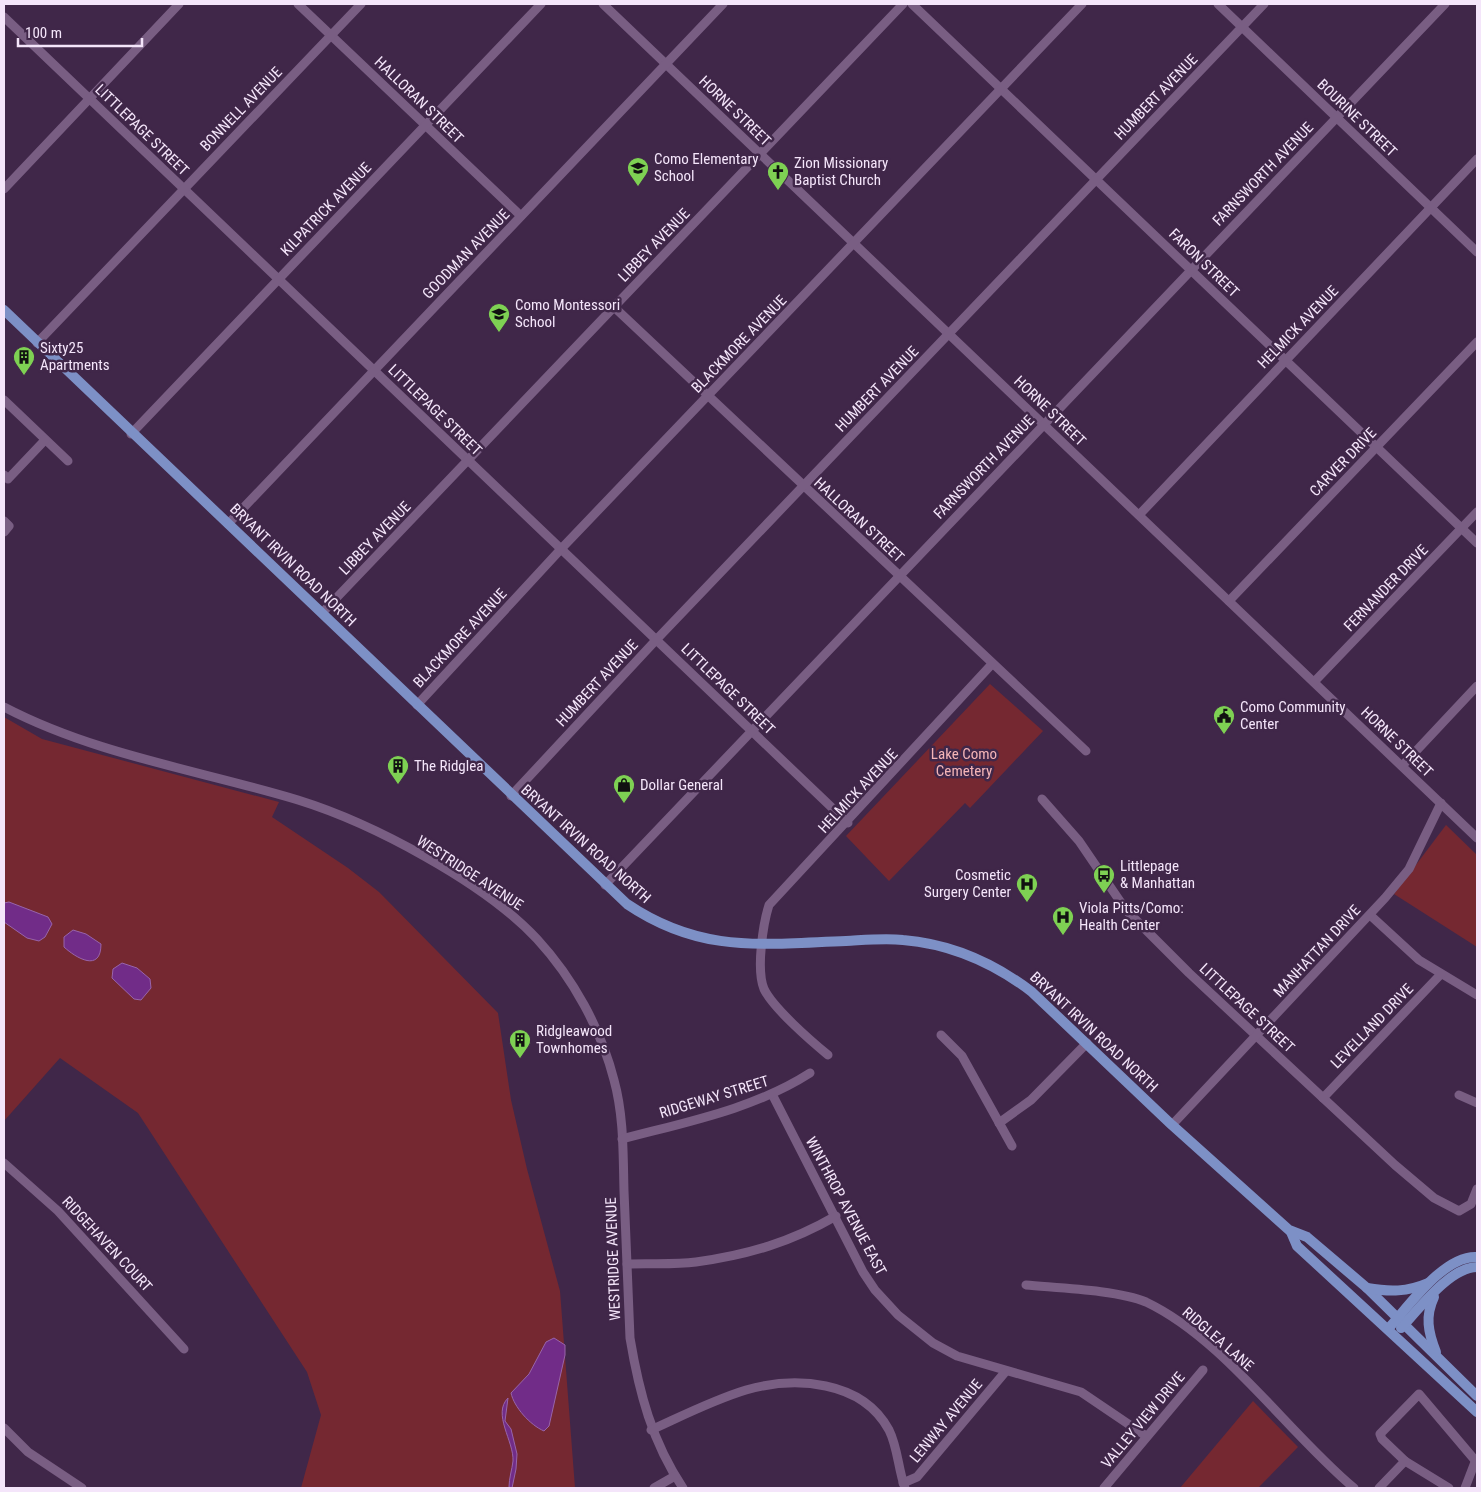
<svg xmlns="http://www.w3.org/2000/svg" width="1481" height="1492" font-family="'Roboto Condensed',sans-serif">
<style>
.green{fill:#752831}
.water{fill:#712c88;stroke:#9864aa}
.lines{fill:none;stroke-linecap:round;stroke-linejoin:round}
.minor{stroke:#795e83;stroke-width:9}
.major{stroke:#7d90c6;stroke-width:10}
.labels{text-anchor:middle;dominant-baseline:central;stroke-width:5;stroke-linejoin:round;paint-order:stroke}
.street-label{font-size:15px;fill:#f4e5fa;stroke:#402749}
.poi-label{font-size:15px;fill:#f4e5fa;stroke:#402749;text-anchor:start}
.park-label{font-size:15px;fill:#f5b5b7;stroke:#402749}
</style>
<rect width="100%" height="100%" fill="#402749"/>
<!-- green -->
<g class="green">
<path d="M990,684L1043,731L970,808L965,803L889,881L846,836Z"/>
<path d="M4,717L42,739L279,802L272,817L348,868L379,892L498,1013L511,1100L527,1169L560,1291L575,1488H301L321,1415L307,1372L138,1113L60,1058L4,1121Z"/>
<path d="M1446,825L1477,855V947L1394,894Z"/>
<path d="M1253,1401L1298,1447L1258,1488H1180Z"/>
</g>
<!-- water -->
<g class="water">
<path d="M9,902L48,917L52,924L45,937L39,941L27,938L4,922V903Z"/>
<path d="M73,930L86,934L101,944C101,973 76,958 64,947V937Z"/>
<path d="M122,963L137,968L150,979L151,988L141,1000L134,999L112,978L113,969Z"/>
<path d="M554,1338L565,1345V1355L549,1426L544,1431C530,1425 514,1407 511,1393L529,1374L546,1342Z"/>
<path d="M508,1398L505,1421L511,1429L517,1454L516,1469L512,1488L509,1487C509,1478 512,1470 513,1461C514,1441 492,1414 508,1398Z"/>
</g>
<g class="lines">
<!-- minor -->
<g class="minor">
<path d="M298,4L521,216"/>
<path d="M603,4L1477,838"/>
<path d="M912,4L1477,543"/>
<path d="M1218,4L1477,252"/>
<path d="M4,17L848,823"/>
<path d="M4,189L179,4"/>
<path d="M614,307L1086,751"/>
<path d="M37,343L361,4"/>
<path d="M4,400L68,461"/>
<path d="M131,434L541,4"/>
<path d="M4,475L8,479L45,440"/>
<path d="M1139,515L1477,159"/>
<path d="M4,521L9,526L4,532"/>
<path d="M228,524L723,4"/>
<path d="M1229,601L1477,342"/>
<path d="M322,613L903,4"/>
<path d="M1314,682L1477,512"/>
<path d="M417,705L561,549L1082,4"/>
<path d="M4,707C96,755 199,770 298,800C372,823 484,882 537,939C573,978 601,1029 614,1080C624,1116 623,1155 624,1191C626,1240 628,1289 630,1338C639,1392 652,1442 683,1488"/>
<path d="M1402,766L1477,686"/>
<path d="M511,796L656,640L1264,4"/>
<path d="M1042,799L1079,841L1126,910L1189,973L1395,1165L1434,1198L1459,1211L1471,1204L1477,1189"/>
<path d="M605,885L1445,4"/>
<path d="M1370,915L1419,960L1477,995"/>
<path d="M941,1035L962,1056L1012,1146"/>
<path d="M828,1055C811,1041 773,1008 764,989C756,970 763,924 769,905L992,664"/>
<path d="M772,1094L863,1272L875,1290L898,1315L933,1343L957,1356L1081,1392L1146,1436"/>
<path d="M1459,1095L1477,1103"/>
<path d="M1323,1098L1441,974"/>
<path d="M999,1123L1031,1100L1087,1043"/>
<path d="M1172,1125L1385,898L1409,869L1441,803"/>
<path d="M622,1139C686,1122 754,1109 810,1073"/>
<path d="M4,1163L58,1211L184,1349"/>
<path d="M627,1264C649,1263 673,1265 696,1262C748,1255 791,1242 836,1216"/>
<path d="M1026,1285C1058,1288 1118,1290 1146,1302C1224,1339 1287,1432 1354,1488"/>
<path d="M4,1428L28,1452L82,1488"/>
<path d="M651,1430C682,1416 713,1400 746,1390C795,1376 862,1380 889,1430C898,1448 898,1469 905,1488"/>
<path d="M1405,1461L1449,1488"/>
<path d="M903,1483L917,1477L1006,1371"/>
<path d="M654,1488L675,1476"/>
<path d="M1104,1488L1203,1370"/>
<path d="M1379,1488L1405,1461L1382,1439L1380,1434L1419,1394L1474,1459L1475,1462L1465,1488"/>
</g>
<!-- major -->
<g class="major">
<path d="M4,310L627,904C701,954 762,944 846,941C865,940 885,938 903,940C952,944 994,963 1032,992L1172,1125L1289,1230L1307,1237L1367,1288L1477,1396"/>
<path d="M1291,1232L1297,1246L1477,1412"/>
<path d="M1367,1288C1390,1292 1407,1292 1428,1283"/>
<path d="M1434,1297C1425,1316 1428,1332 1436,1352"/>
<path d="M1401,1328C1419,1309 1450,1267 1477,1267"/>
<path d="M1388,1329C1409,1306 1444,1255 1477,1257"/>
</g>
</g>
<!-- icons -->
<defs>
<g id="school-pin" transform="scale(1.125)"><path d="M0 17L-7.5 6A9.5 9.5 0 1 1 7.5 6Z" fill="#7ed153" stroke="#402749"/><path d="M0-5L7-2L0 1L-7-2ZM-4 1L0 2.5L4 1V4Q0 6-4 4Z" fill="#111"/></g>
<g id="church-pin" transform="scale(1.125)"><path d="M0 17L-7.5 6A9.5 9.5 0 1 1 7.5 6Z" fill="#7ed153" stroke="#402749"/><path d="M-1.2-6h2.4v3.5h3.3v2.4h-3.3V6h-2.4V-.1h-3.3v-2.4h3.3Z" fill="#111"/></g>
<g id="building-pin" transform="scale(1.125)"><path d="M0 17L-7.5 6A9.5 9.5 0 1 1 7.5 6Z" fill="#7ed153" stroke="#402749"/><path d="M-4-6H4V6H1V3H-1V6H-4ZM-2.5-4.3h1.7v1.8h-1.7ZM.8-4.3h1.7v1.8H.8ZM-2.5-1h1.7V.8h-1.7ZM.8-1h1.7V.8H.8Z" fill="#111"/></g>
<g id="civic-pin" transform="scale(1.125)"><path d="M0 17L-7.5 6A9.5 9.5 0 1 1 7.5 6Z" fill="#7ed153" stroke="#402749"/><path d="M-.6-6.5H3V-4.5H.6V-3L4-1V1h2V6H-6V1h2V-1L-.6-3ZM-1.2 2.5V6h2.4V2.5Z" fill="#111"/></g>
<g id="shop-pin" transform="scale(1.125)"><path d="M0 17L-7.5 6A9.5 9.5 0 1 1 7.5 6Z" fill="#7ed153" stroke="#402749"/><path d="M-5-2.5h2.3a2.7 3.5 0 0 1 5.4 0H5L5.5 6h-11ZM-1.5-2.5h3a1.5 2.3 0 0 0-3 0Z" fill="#111"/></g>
<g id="bus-pin" transform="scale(1.125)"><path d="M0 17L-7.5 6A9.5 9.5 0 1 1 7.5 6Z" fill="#7ed153" stroke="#402749"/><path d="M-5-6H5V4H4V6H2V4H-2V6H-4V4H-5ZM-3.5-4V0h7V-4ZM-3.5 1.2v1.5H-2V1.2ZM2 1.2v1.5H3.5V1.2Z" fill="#111"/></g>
<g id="hospital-pin" transform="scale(1.125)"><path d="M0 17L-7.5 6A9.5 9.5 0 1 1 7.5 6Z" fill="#7ed153" stroke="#402749"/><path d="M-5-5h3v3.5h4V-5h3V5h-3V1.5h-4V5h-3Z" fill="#111"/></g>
</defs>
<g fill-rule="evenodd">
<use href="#school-pin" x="638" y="168"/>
<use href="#church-pin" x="778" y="172"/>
<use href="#school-pin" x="499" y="314"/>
<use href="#building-pin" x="24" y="357"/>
<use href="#civic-pin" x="1224" y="716"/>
<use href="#building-pin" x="398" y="766"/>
<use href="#shop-pin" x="624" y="785"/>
<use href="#bus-pin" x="1104" y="875"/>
<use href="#hospital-pin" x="1027" y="884"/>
<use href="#hospital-pin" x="1063" y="917"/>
<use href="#building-pin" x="520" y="1040"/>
</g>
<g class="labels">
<!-- street labels -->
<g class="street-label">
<text transform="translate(1156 97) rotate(-46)">HUMBERT AVENUE</text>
<text transform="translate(419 100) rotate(44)">HALLORAN STREET</text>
<text transform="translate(241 109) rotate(-46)">BONNELL AVENUE</text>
<text transform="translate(735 111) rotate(44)">HORNE STREET</text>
<text transform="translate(1357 118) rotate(44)">BOURINE STREET</text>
<text transform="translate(142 130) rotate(44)">LITTLEPAGE STREET</text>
<text transform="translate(1263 174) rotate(-46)">FARNSWORTH AVENUE</text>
<text transform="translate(326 209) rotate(-46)">KILPATRICK AVENUE</text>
<text transform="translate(654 245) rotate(-46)">LIBBEY AVENUE</text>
<text transform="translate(466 254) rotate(-46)">GOODMAN AVENUE</text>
<text transform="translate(1204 263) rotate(44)">FARON STREET</text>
<text transform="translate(1298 327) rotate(-46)">HELMICK AVENUE</text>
<text transform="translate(739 344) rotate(-46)">BLACKMORE AVENUE</text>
<text transform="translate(877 389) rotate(-46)">HUMBERT AVENUE</text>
<text transform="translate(435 410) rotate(44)">LITTLEPAGE STREET</text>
<text transform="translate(1050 411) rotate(44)">HORNE STREET</text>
<text transform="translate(1343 462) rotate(-46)">CARVER DRIVE</text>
<text transform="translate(984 467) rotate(-46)">FARNSWORTH AVENUE</text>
<text transform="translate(859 520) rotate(43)">HALLORAN STREET</text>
<text transform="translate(375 538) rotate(-46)">LIBBEY AVENUE</text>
<text transform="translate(293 565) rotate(44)">BRYANT IRVIN ROAD NORTH</text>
<text transform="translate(1386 588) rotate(-46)">FERNANDER DRIVE</text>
<text transform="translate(460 638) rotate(-47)">BLACKMORE AVENUE</text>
<text transform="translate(597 683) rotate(-47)">HUMBERT AVENUE</text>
<text transform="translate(728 689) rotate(44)">LITTLEPAGE STREET</text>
<text transform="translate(1397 742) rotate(44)">HORNE STREET</text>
<text transform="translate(858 791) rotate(-47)">HELMICK AVENUE</text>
<text transform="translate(586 844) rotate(42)">BRYANT IRVIN ROAD NORTH</text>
<text transform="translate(470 873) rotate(33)">WESTRIDGE AVENUE</text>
<text transform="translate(1317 951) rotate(-47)">MANHATTAN DRIVE</text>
<text transform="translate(1247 1008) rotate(43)">LITTLEPAGE STREET</text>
<text transform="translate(1372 1026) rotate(-46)">LEVELLAND DRIVE</text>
<text transform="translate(1094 1032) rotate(43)">BRYANT IRVIN ROAD NORTH</text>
<text transform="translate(714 1097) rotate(-17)">RIDGEWAY STREET</text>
<text transform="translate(846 1206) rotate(62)">WINTHROP AVENUE EAST</text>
<text transform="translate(107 1244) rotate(47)">RIDGEHAVEN COURT</text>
<text transform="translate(613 1259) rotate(-92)">WESTRIDGE AVENUE</text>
<text transform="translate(1218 1339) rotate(41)">RIDGLEA LANE</text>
<text transform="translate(1143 1420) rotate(-50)">VALLEY VIEW DRIVE</text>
<text transform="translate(946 1421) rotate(-50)">LENWAY AVENUE</text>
</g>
<!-- poi labels -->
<g class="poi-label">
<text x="654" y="159">Como Elementary<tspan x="654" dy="17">School</tspan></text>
<text x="794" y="163">Zion Missionary<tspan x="794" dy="17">Baptist Church</tspan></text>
<text x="515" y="305">Como Montessori<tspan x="515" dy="17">School</tspan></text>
<text x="40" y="348">Sixty25<tspan x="40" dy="17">Apartments</tspan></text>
<text x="1240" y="707">Como Community<tspan x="1240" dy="17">Center</tspan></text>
<text x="414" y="766">The Ridglea</text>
<text x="640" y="785">Dollar General</text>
<text x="1120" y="866">Littlepage<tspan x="1120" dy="17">&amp; Manhattan</tspan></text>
<text x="1011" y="875" text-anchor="end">Cosmetic<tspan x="1011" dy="17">Surgery Center</tspan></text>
<text x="1079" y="908">Viola Pitts/Como:<tspan x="1079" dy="17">Health Center</tspan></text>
<text x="536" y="1031">Ridgleawood<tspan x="536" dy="17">Townhomes</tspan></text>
</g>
<!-- park labels -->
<g class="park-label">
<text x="964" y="754">Lake Como<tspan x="964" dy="17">Cemetery</tspan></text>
</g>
</g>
<!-- border -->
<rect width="1481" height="1492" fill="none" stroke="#f4e5fa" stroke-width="10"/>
<!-- scale -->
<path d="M18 38v8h124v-8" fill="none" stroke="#f4e5fa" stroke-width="2.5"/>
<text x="25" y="38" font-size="15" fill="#f4e5fa" stroke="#402749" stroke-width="4" paint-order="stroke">100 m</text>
</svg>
